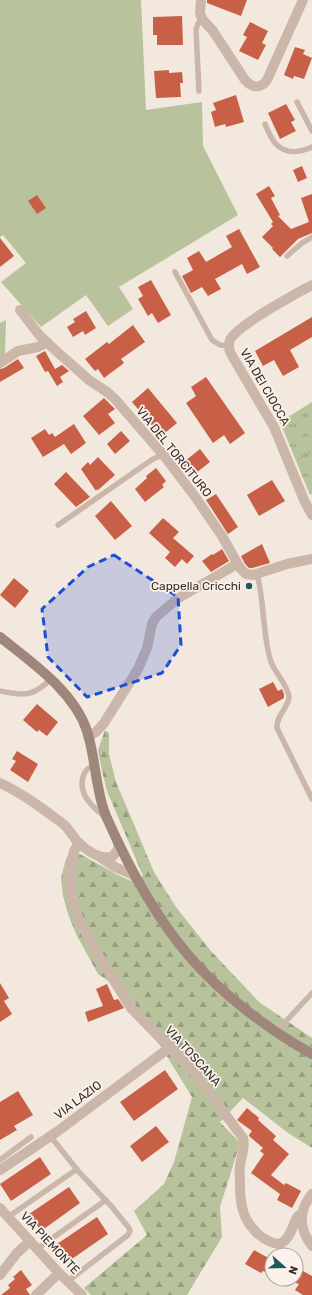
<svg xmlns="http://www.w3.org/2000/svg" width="312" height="1295" font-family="Rubik,sans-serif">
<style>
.grass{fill:#b8c29d}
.forest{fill:url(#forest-firs)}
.park{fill:url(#park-tufts)}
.building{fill:#c86047}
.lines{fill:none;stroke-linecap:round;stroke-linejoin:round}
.path{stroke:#b7a193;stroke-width:2;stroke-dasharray:2 2;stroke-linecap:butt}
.lane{stroke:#cbb7a9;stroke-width:5.5}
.street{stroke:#cbb7a9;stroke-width:10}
.secondary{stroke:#9f867a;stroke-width:10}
.marked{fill:#1d4ed8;fill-opacity:0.2;stroke:#1d4ed8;stroke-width:3;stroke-dasharray:8 5;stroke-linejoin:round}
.poi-dot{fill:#1e5a5b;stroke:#faf2ea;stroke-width:1.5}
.labels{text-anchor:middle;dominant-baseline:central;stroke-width:3.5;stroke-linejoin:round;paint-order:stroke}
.street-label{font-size:12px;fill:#382d29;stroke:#faf2ea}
.poi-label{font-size:12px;fill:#382d29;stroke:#faf2ea;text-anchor:end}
</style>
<defs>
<pattern id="forest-firs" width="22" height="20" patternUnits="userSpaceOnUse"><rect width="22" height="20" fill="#b8c29d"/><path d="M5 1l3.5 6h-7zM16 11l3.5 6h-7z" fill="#979e80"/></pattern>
<pattern id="park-tufts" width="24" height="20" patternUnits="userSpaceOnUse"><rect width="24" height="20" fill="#b8c29d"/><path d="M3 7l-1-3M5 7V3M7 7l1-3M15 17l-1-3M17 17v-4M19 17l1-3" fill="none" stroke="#979e80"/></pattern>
</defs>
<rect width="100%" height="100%" fill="#f3e8de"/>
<!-- grass -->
<g class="grass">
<path d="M0,0H141L146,110L202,102L203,146L238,215L119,287L133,309L108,326L86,295L41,327L1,282L26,263L3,235L0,237Z"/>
<path d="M6,320L5,355L0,358V323Z"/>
</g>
<!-- forest -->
<path class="forest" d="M105,730L109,733V754L116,782L154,872L176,907L210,950L259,1002L312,1038V1148L288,1133L243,1098L220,1122L240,1143L220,1207L222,1237L187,1295H91L84,1288L147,1235L134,1211L164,1184L174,1162L192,1097L129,995L98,974L76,934L68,914L63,896L61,878L66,859L71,850C92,859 110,872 131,881L143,876L107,791L102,771L98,750Z"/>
<!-- park -->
<path class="park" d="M312,402V494L310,495L280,422Z"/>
<!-- building -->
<g class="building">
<path d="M207,0H247L241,16L207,3Z"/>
<path d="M182,16L183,45H157V35H153V17Z"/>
<path d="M250,22L268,31L262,43L266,45L258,60L239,51L247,37L243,35Z"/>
<path d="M295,47L305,50L303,54L312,58L304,79L294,76L293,79L284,75Z"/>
<path d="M169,70V73L182,72L183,83H180L181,97L156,98L154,71Z"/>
<path d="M236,95L244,122L226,127L225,124L215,127L211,112L216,110L213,103Z"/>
<path d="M286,104L295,120L291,122L296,131L280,139L268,113Z"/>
<path d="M302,166L307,178L298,182L293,170Z"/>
<path d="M269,186L275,196L271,198L280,215L278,216L291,229L309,222L301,198L312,194V233L298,239L280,257L272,249L273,248L262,237L273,226L271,224L273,222L256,194Z"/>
<path d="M37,195L46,208L37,214L28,201Z"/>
<path d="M239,229L260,267L247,274L242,264L215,279L221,289L208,296L202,287L191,293L182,276L193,270L187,258L199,251L206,262L232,247L226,236Z"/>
<path d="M0,238L14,256L0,267Z"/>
<path d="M151,280L171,315L158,323L152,313L148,316L138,299L143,296L138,287Z"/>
<path d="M86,311L96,328L85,335L83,331L73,337L67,327L75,322L73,319Z"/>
<path d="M312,317V337L290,350L299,367L283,376L274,360L263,366L255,351Z"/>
<path d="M133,325L145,342L121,359L124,363L104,378L98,369L95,371L85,359L107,342L109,344Z"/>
<path d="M45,351L55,369L62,365L69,371L60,377L63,382L57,386L48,371L45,372L36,356Z"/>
<path d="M18,359L24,368L0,382V369L4,368Z"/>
<path d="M206,377L245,433L230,444L224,435L213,443L186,403L196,396L191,387Z"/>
<path d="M148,388L177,423L161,436L132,402Z"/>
<path d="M104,398L115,409L108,414L115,423L99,435L83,416Z"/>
<path d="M74,424L86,443L71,454L64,444L43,457L31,438L45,429L49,435L52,433L55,437Z"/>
<path d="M121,431L130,441L115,454L107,444Z"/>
<path d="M200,449L210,462L191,477L180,465Z"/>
<path d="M98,457L115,475L98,490L97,489L96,491L81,469L88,462L90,465Z"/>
<path d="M156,468L166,481L162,485L164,487L145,502L135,489L147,478L146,476Z"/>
<path d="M66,472L90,497L76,507L54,484Z"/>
<path d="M272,480L285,501L259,516L247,495Z"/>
<path d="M216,494L238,527L228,534L206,500Z"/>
<path d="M111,501L132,526L115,540L95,516Z"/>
<path d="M163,518L179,532L173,538L194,556L187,564L182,559L175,567L165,558L170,552L149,533Z"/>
<path d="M262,544L270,563L252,568H249L245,564L241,556Z"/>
<path d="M222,549L229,561L211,572L202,561L212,554L213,555Z"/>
<path d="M14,578L29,591L15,608L0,595Z"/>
<path d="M273,682L278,691L282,689L284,694V698L268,707L259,689Z"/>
<path d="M37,704L58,722L47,736L39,730L37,732L23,720Z"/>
<path d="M17,751L38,764L28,782L10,770L16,761L12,759Z"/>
<path d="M0,983L9,998L4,1001L12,1014L0,1022Z"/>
<path d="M107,984L114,1000L118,999L124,1008L88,1022L85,1012L103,1006L96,989Z"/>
<path d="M165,1070L178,1089L134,1121L120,1102Z"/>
<path d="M18,1091L33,1115L14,1126L17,1130L0,1140V1102Z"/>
<path d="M247,1108L259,1118L258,1120L276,1136L273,1140L289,1154L271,1175L284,1185L286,1183L301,1191L292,1208L277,1200L280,1194L251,1173L264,1154L260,1151L263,1148L249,1136V1135L252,1131L237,1120Z"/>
<path d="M156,1126L169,1142L142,1162L130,1146Z"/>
<path d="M40,1157L51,1174L11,1201L0,1184Z"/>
<path d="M69,1187L80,1203L41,1231L29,1214Z"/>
<path d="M97,1217L108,1234L69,1261L57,1244Z"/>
<path d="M254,1250L272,1260V1274L263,1271L261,1273L245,1264Z"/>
<path d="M296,1267L312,1276V1295H303L295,1290L299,1284L296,1283Z"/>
<path d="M21,1270L32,1285L26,1289L30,1295H1L10,1288L8,1285L15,1279L13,1277Z"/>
</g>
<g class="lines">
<!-- path -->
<path class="path" d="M298,459L312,451"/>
<!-- lane -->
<g class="lane">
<path d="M199,91L196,29L198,24L202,19"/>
<path d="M297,102L312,131"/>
<path d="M265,124C268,131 271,139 276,144C286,155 301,152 312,147"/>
<path d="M287,256L302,243L312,237"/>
<path d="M175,272L212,340L220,345L229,346"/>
<path d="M58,525L153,459L163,455"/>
<path d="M257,574C265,603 262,634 271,662C275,672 289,688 289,697C288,709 276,715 277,728L312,799"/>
<path d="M0,691C23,696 33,697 51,679"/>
<path d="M94,766C88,767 85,770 83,777C78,795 93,807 105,817"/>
<path d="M276,1032L312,993"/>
<path d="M51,1137L79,1172L112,1207L129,1228L130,1231L128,1235L68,1281"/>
<path d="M0,1160L31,1137"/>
<path d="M8,1217L77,1169"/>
<path d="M37,1249L106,1200"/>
</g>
<!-- street -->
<g class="street">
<path d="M201,0L200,13L202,19L213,31L245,80C252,88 261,89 267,80L303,0"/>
<path d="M312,285C296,294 237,325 230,340C228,345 229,350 231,354L274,427L304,500L312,515"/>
<path d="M20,310L40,336L54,349L89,380L107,392L115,399L165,457L196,498L222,536L240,568L246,574L253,575L287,564L312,559"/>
<path d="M0,363L18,351L38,347L47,342"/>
<path d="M88,736L96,732L104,723L138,669L147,648L152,624L156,617L177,599L237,564"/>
<path d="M0,783C22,793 43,809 62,823C69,828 72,836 78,842C86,850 101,861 113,856L118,850V842"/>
<path d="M79,843L74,851L71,865L70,880L71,892L72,901L78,917L92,945L131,1008L196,1075L243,1138C246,1148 241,1156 240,1165C239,1171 240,1178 240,1184C240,1204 242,1219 258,1234C264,1239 272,1244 280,1244C295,1236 292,1216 302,1214"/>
<path d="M100,857L115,867L131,874L137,879"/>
<path d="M0,1170L58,1131L169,1048"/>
<path d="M312,1194C298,1211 299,1229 312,1246"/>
<path d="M0,1208L59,1273L82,1295"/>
<path d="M0,1275L17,1253L30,1241"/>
<path d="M36,1295L59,1273"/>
</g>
<!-- secondary -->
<path class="secondary" d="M0,637C31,662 74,691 87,731C96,759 95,789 106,816C128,866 154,915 189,956C221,994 269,1030 312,1054"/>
</g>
<!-- marked area -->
<path class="marked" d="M114,555L178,597L181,645L162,673L87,697L48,657L42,609L88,567Z"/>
<!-- markers -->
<circle class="poi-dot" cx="249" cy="586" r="4"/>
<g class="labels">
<!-- street labels -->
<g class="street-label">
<text transform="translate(265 387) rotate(60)">VIA DEI CIOCCA</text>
<text transform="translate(174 452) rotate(51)">VIA DEL TORCITURO</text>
<text transform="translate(193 1056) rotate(48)">VIA TOSCANA</text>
<text transform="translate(78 1100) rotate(-37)">VIA LAZIO</text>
<text transform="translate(50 1243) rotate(47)">VIA PIEMONTE</text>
</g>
<!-- poi labels -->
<g class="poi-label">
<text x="241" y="586">Cappella Cricchi</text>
</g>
</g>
<!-- north arrow -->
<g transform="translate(284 1267) rotate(110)"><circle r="19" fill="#faf2ea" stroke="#aca39d"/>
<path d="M0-3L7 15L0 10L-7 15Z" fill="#1e5a5b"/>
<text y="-6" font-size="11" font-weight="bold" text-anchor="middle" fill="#382d29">N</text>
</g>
</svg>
